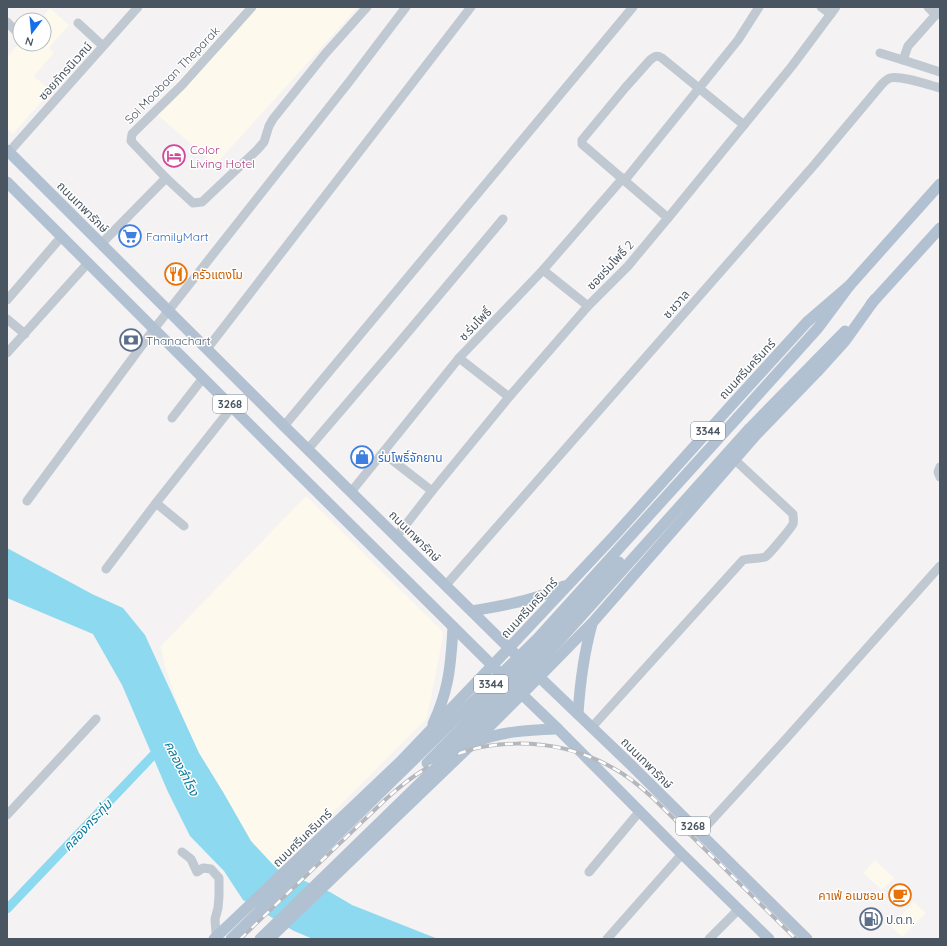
<svg xmlns="http://www.w3.org/2000/svg" width="947" height="946" font-family="Quicksand,'Noto Sans Thai',sans-serif">
<style>
.commercial{fill:#fdf9ed}
.water{fill:#8dd9ef}
.lines{fill:none;stroke-linecap:round;stroke-linejoin:round}
.canal{stroke:#8dd9ef;stroke-width:9}
.minor{stroke:#c0c9d1;stroke-width:9}
.major{stroke:#b1c1d1;stroke-width:11}
.rail-casing{stroke:#b4b7bc;stroke-width:4}
.rail{stroke:#fff;stroke-width:2.5;stroke-dasharray:8;stroke-linecap:butt}
.major-bridge{stroke:#b1c1d1;stroke-width:11}
.labels{text-anchor:middle;dominant-baseline:central;stroke-width:3;stroke-linejoin:round;paint-order:stroke}
.shield{fill:#fff;stroke:#808890;stroke-width:1}
.shield-label{font-size:11px;font-weight:bold;fill:#495560}
.street-label{font-size:12px;fill:#495560;stroke:#fff}
.hotel-label{font-size:12px;fill:#b23c85;stroke:#fff;text-anchor:start}
.shop-label{font-size:12px;fill:#366cbe;stroke:#fff;text-anchor:start}
.food-label{font-size:12px;fill:#c56008;stroke:#fff;text-anchor:start}
.service-label{font-size:12px;fill:#4e5e75;stroke:#fff;text-anchor:start}
.water-label{font-size:13px;font-style:italic;fill:#097a9c;stroke:#fff}
</style>
<rect width="100%" height="100%" fill="#f4f2f2"/>
<!-- commercial -->
<g class="commercial">
<path d="M245,7H358L215,165L152,110Z"/>
<path d="M50,8L69,25L49,48L54,53L34,76L51,91L13,134L7,128V57L20,42V44H44V20H40Z"/>
<path d="M306,496L442,631L443,636L427,718L277,869L251,841L223,792L199,753L181,715L164,663L161,646Z"/>
<path d="M875,860L894,878L882,890L863,873Z"/>
<path d="M914,902L926,913L902,937L891,926Z"/>
</g>
<!-- water -->
<path class="water" d="M7,548L92,594L123,608L145,635L199,753L223,792L251,841L277,869L330,892L352,905L438,939H313L294,931L243,900L224,871L190,836L168,792L122,685L93,634L7,598Z"/>
<g class="lines">
<!-- canal -->
<path class="canal" d="M7,909L161,747"/>
<!-- minor -->
<g class="minor">
<path d="M252,7L182,85L132,134L131,141L166,178L193,203L202,202L257,150L264,142L269,126L273,119L325,54L367,7"/>
<path d="M821,7L831,14"/>
<path d="M928,7L936,15"/>
<path d="M940,10L908,46L903,60L940,72"/>
<path d="M7,22L15,30"/>
<path d="M78,23L103,46"/>
<path d="M880,53L903,60"/>
<path d="M9,152L138,7"/>
<path d="M625,180L738,40L759,7"/>
<path d="M668,218L582,144V140L625,88L650,60C655,56 657,55 662,58L744,125"/>
<path d="M101,244L166,178"/>
<path d="M543,270L588,306"/>
<path d="M7,300L62,236"/>
<path d="M7,319L25,334"/>
<path d="M207,349L471,7"/>
<path d="M7,353L88,263"/>
<path d="M459,358L509,397"/>
<path d="M172,418L203,378"/>
<path d="M284,426L633,7"/>
<path d="M308,449L398,344L503,219"/>
<path d="M383,453L432,491"/>
<path d="M940,467L938,472L940,477"/>
<path d="M351,492L459,358L543,270L623,178"/>
<path d="M27,501L154,329L349,82L406,7"/>
<path d="M156,503L184,526"/>
<path d="M397,536L432,491L509,397L588,306L628,266L668,218L792,66L836,7"/>
<path d="M106,569L156,503L232,407"/>
<path d="M446,585L815,164L882,84C884,82 887,79 890,78C900,75 929,85 940,88"/>
<path d="M592,727L743,560C751,558 758,559 765,557C769,555 791,528 793,524C794,521 793,517 793,514L735,460"/>
<path d="M7,815L96,719"/>
<path d="M700,833L785,740L940,566"/>
<path d="M182,852L191,859L197,872L203,868L211,869L219,878V896L218,908L215,919L216,934"/>
<path d="M589,872L640,811"/>
<path d="M607,939L682,854"/>
<path d="M709,939L739,909"/>
</g>
<!-- major -->
<g class="major">
<path d="M7,150L284,426L509,648L630,764L807,939"/>
<path d="M7,182L294,469L508,681L558,729L682,854L769,939"/>
<path d="M871,304L940,228"/>
<path d="M738,417L818,328L850,285L940,184"/>
<path d="M749,429L845,331"/>
<path d="M472,611C505,605 534,601 564,586"/>
<path d="M578,714C580,683 584,653 592,624"/>
<path d="M433,724C439,711 444,697 447,683C451,665 452,645 453,627"/>
<path d="M476,742C500,731 532,730 558,729"/>
<path d="M427,763L526,663L619,562"/>
<path d="M214,939L400,762L509,648L614,536L727,410L807,322L850,285"/>
<path d="M269,939L471,745L540,676L593,622L757,434L817,372L845,341L875,299"/>
</g>
<!-- rail casing -->
<g class="rail-casing">
<path id="rail" d="M240,939L386,799C397,789 409,779 422,771C478,735 555,735 613,768C628,776 641,787 654,799L796,939"/>
</g>
<!-- rail -->
<use href="#rail" class="rail"/>
<!-- major-bridge -->
<g class="major-bridge">
<path d="M231,939L538,638L738,417"/>
<path d="M260,939L454,750L549,652L749,429"/>
</g>
</g>
<!-- icons -->
<defs>
<g id="hotel-ring" transform="scale(1.15)"><circle r="9.5" fill="#fff" stroke="#d1479c" stroke-width="1.5"/><path d="M-6-4.5h1.5V1H6V5H4.5V3h-9V5H-6ZM-4 0a1.8 1.8 0 1 1 3.6 0ZM.5 0V-2.5h3Q6-2.5 6 0Z" fill="#d1479c"/></g>
<g id="supermarket-ring" transform="scale(1.15)"><circle r="9.5" fill="#fff" stroke="#3f7fe0" stroke-width="1.5"/><path d="M-6-5.5h2.5l.6 2H6L4.5 2H-2.5L-4.4-4H-6ZM-1.5 3.2a1.3 1.3 0 1 0 .1 0ZM3 3.2a1.3 1.3 0 1 0 .1 0Z" fill="#3f7fe0"/></g>
<g id="restaurant-ring" transform="scale(1.15)"><circle r="9.5" fill="#fff" stroke="#e8710a" stroke-width="1.5"/><path d="M-5-6h1v4h1v-4h1v4h1v-4h1v5L-1.5 .5V6h-2V.5L-5-1ZM5-6V6H3V1.5H1.5Q1.5-4 5-6Z" fill="#e8710a"/></g>
<g id="bank-ring" transform="scale(1.15)"><circle r="9.5" fill="#fff" stroke="#5c6f8a" stroke-width="1.5"/><path d="M-6-4H6V4H-6ZM0-2.3a2.3 2.3 0 1 0 0 4.6a2.3 2.3 0 1 0 0-4.6Z" fill="#5c6f8a"/></g>
<g id="shop-ring" transform="scale(1.15)"><circle r="9.5" fill="#fff" stroke="#3f7fe0" stroke-width="1.5"/><path d="M-5-2.5h2.3a2.7 3.5 0 0 1 5.4 0H5L5.5 6h-11ZM-1.5-2.5h3a1.5 2.3 0 0 0-3 0Z" fill="#3f7fe0"/></g>
<g id="cafe-ring" transform="scale(1.15)"><circle r="9.5" fill="#fff" stroke="#e8710a" stroke-width="1.5"/><path d="M-5.5-4.5H6V0H3Q3 3.5 0 3.5H-2.5Q-5.5 3.5-5.5 0ZM3-3.2v2h1.7v-2ZM-6 4.5H4V6H-6Z" fill="#e8710a"/></g>
<g id="fuel-ring" transform="scale(1.15)"><circle r="9.5" fill="#fff" stroke="#5c6f8a" stroke-width="1.5"/><path d="M-5.5-6h7V0h2V4h1.3V-2.5L3-4.5l.8-.8L6-3V5H2.5V1h-1V6h-7ZM-4.2-4.7v3.2H.2V-4.7Z" fill="#5c6f8a"/></g>
</defs>
<g fill-rule="evenodd">
<use href="#hotel-ring" x="174" y="156"/>
<use href="#supermarket-ring" x="130" y="236"/>
<use href="#restaurant-ring" x="176" y="274"/>
<use href="#bank-ring" x="131" y="340"/>
<use href="#shop-ring" x="362" y="457"/>
<use href="#cafe-ring" x="900" y="895"/>
<use href="#fuel-ring" x="871" y="919"/>
</g>
<g class="labels">
<!-- shield labels -->
<g class="shield">
<rect x="213" y="395" width="34" height="18" rx="3"/>
<rect x="691" y="422" width="34" height="18" rx="3"/>
<rect x="474" y="675" width="34" height="18" rx="3"/>
<rect x="676" y="817" width="34" height="18" rx="3"/>
</g>
<g class="shield-label">
<text x="230" y="404">3268</text>
<text x="708" y="431">3344</text>
<text x="491" y="684">3344</text>
<text x="693" y="826">3268</text>
</g>
<!-- street labels -->
<g class="street-label">
<text transform="translate(65 71) rotate(-48)">ซอยภัทรนิเวศน์</text>
<text transform="translate(172 75) rotate(-46)">Soi Moobaan Theparak</text>
<text transform="translate(83 207) rotate(45)">ถนนเทพารักษ์</text>
<text transform="translate(610 265) rotate(-47)">ซอยร่มโพธิ์ 2</text>
<text transform="translate(676 304) rotate(-49)">ซ.ชวาล</text>
<text transform="translate(475 324) rotate(-46)">ซ.ร่มโพธิ์</text>
<text transform="translate(747 369) rotate(-47)">ถนนศรีนครินทร์</text>
<text transform="translate(415 536) rotate(45)">ถนนเทพารักษ์</text>
<text transform="translate(529 608) rotate(-47)">ถนนศรีนครินทร์</text>
<text transform="translate(647 763) rotate(45)">ถนนเทพารักษ์</text>
<text transform="translate(302 838) rotate(-44)">ถนนศรีนครินทร์</text>
</g>
<!-- hotel labels -->
<g class="hotel-label">
<text x="190" y="149">Color<tspan x="190" dy="14">Living Hotel</tspan></text>
</g>
<!-- shop labels -->
<g class="shop-label">
<text x="146" y="236">FamilyMart</text>
<text x="378" y="457">ร่มโพธิ์จักยาน</text>
</g>
<!-- food labels -->
<g class="food-label">
<text x="192" y="274">ครัวแตงโม</text>
<text x="884" y="895" text-anchor="end">คาเฟ่ อเมซอน</text>
</g>
<!-- service labels -->
<g class="service-label">
<text x="146" y="340">Thanachart</text>
<text x="886" y="919">ป.ต.ท.</text>
</g>
<!-- water labels -->
<g class="water-label">
<text transform="translate(182 768) rotate(63)">คลองสำโรง</text>
<text transform="translate(87 825) rotate(-47)">คลองกระทุ่ม</text>
</g>
</g>
<!-- border -->
<rect width="947" height="946" fill="none" stroke="#495560" stroke-width="16"/>
<!-- north arrow -->
<g transform="translate(32 32) rotate(196)"><circle r="19" fill="#ffffff" stroke="#b6bbbf"/>
<path d="M0-3L7 15L0 10L-7 15Z" fill="#156fec"/>
<text y="-6" font-size="11" font-weight="bold" text-anchor="middle" fill="#495560">N</text>
</g>
</svg>
